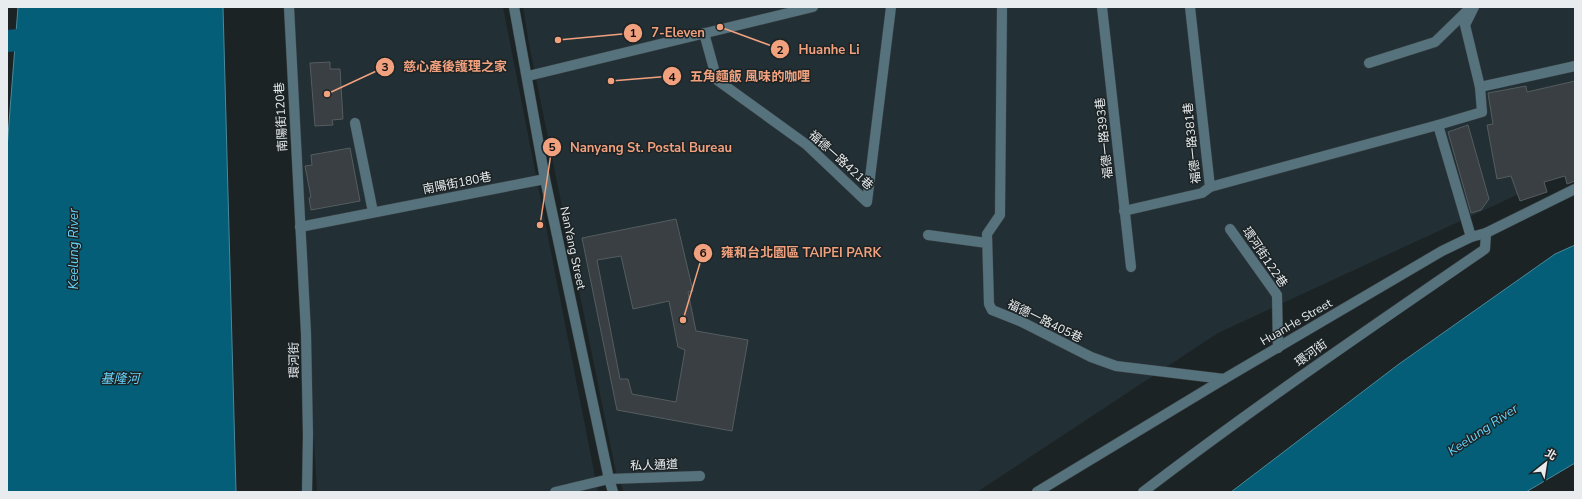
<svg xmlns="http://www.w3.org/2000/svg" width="1582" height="499" font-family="'Nunito Sans','Noto Sans TC',sans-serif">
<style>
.built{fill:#222f35}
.water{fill:#045e77;stroke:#48899b}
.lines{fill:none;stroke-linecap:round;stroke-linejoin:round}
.river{stroke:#045e77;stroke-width:22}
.building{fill:#393f42;stroke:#555d5f;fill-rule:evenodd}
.minor-casing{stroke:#393f41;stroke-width:11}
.minor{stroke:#55727d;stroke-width:10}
.labels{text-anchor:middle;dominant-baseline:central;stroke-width:3;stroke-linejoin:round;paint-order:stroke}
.street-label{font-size:12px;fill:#e8ecee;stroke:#1c2325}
.water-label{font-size:13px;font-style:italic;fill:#66d3f9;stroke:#1c2325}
.leader{fill:none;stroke:#f2a17e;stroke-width:1.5}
.callout-dot{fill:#f2a17e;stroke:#1c2325;stroke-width:1.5}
.mark-label{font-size:12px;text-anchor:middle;font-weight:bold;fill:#111}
.callout-label{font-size:13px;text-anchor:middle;font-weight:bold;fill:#f2a17e;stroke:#1c2325;stroke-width:3;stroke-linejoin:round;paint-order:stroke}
</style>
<rect width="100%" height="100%" fill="#1c2325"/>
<!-- built -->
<g class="built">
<path d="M289,7H503L598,492H317Z"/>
<path d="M523,7H1575V168L1218,333L977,492H624L616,473L529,44Z"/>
</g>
<!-- water -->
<g class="water">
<path d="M18,7H223L236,492H7V149Z"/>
<path d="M1575,245V463L1526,492H1231L1399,364L1555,254Z"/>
</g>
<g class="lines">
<!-- river -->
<path class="river" d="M7,41L46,38"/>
</g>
<!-- building -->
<g class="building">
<path d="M330,62V69H340L343,119L332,120L333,125L315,126L310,63Z"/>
<path d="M1575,81V181L1567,184L1565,176L1544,182L1547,192L1520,201L1511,176L1497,179L1487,125L1493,124L1488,93L1526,86L1527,92Z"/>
<path d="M1468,125L1489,199L1481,210L1471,213L1448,132Z"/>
<path d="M350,148L360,201L311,210L309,198L311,197L305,166L312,165L311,155Z"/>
<path d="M676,219L693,291L688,292L696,331L748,340L732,431L617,410L582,238ZM621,256L633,309L669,301L678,347L685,350L676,402L632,394L628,379H620L597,260Z"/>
</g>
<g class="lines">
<!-- minor casing -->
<g class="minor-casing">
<g id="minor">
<path d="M289,7L306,333L308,435L307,492"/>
<path d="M514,7L545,179L609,479L613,492"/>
<path d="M1002,7L1000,215L987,234L989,304L992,310L1022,322L1091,357L1116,366L1224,379"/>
<path d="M1102,7L1131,267"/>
<path d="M704,33L717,80L807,145L867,202L891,7"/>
<path d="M1369,63L1435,42L1471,7"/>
<path d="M528,76L813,7"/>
<path d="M1480,87L1575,66"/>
<path d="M355,123L373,212"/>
<path d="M1438,125L1471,237"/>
<path d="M1210,187L1438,125L1482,112L1480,87L1465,25L1474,7"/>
<path d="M1124,211L1202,193L1210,187L1190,7"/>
<path d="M300,227L545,179"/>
<path d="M1230,229L1277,295L1278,348"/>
<path d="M928,235L987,243"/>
<path d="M555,492L609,479L700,476"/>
<path d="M1037,492L1224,379L1442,251L1471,237L1486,233L1575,189"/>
<path d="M1143,492C1254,407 1370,328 1485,249L1486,233"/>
</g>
</g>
<!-- minor -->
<use href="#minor" class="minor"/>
</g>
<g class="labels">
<!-- street labels -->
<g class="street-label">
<text transform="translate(281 117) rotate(-93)">南陽街120巷</text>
<text transform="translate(1104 138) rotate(-96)">福德一路393巷</text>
<text transform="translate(1192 143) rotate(-96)">福德一路381巷</text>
<text transform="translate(841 160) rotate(42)">福德一路421巷</text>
<text transform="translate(457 183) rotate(-11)">南陽街180巷</text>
<text transform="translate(573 248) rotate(78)">NanYang Street</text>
<text transform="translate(1265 257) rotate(56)">環河街122巷</text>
<text transform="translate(1045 321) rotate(26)">福德一路405巷</text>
<text transform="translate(1296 322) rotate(-30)">HuanHe Street</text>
<text transform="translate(1311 353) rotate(-36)">環河街</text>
<text transform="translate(294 360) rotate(-91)">環河街</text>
<text transform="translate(654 465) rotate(-2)">私人通道</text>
</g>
<!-- water labels -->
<g class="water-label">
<text transform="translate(74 249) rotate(-90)">Keelung River</text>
<text x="120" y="379">基隆河</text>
<text transform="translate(1483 430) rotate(-34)">Keelung River</text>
</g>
</g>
<!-- callouts -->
<path class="leader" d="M558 40L633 33M720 27L780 49M327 94L385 67M611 81L672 76M540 225L552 147M683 320L703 253"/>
<g class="callout-dot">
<circle cx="558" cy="40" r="4"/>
<circle cx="720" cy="27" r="4"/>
<circle cx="327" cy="94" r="4"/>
<circle cx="611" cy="81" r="4"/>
<circle cx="540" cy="225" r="4"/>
<circle cx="683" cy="320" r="4"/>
<circle cx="633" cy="33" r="10"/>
<circle cx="780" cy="49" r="10"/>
<circle cx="385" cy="67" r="10"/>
<circle cx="672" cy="76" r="10"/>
<circle cx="552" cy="147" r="10"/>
<circle cx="703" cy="253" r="10"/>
</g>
<g class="mark-label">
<text x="633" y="37">1</text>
<text x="780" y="54">2</text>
<text x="385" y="71">3</text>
<text x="672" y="81">4</text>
<text x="552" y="151">5</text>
<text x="703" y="257">6</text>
</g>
<g class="callout-label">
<text x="678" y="37">7-Eleven</text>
<text x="829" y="54">Huanhe Li</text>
<text x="455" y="71">慈心產後護理之家</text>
<text x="750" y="81">五角麵飯 風味的咖哩</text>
<text x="651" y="152">Nanyang St. Postal Bureau</text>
<text x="801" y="257">雍和台北園區 TAIPEI PARK</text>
</g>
<!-- border -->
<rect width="1582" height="499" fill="none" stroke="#e8ecee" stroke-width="16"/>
<!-- north arrow -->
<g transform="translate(1546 463) rotate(30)" stroke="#1c2325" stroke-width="3" paint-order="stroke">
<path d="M0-3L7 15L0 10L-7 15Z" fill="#e8ecee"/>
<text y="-6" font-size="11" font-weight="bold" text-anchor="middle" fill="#e8ecee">北</text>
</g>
</svg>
